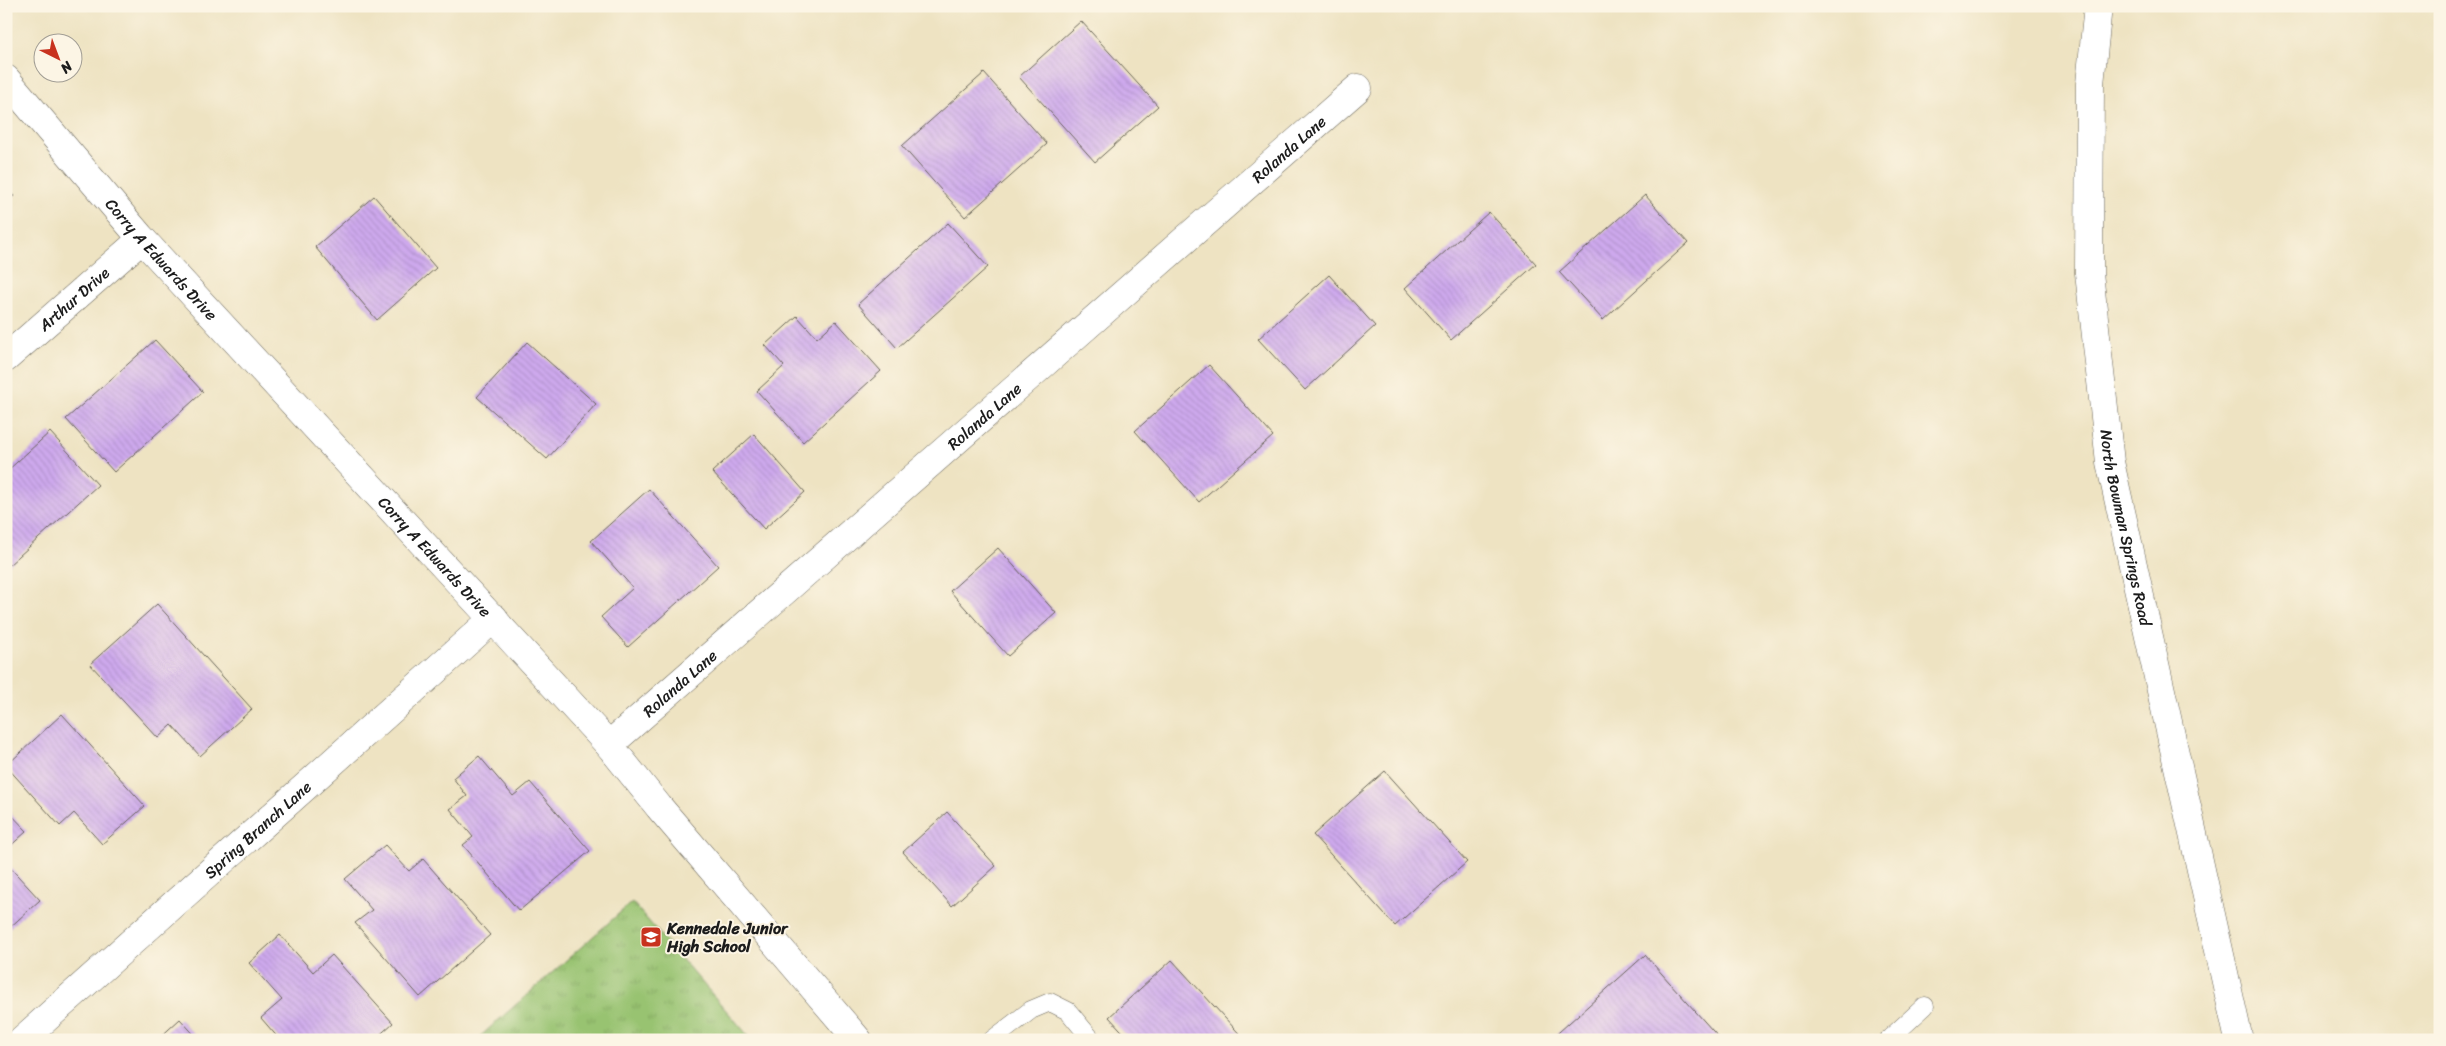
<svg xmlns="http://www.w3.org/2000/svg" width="2446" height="1046" font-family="Sriracha,sans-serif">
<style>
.grass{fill:url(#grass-tufts);stroke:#5a7046}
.building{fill:url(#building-back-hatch)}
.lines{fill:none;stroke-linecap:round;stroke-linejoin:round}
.service-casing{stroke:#666256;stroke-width:19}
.minor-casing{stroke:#666256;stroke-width:29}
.tertiary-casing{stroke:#666256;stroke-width:29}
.service{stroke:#fff;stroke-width:18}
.minor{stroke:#fff;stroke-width:28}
.tertiary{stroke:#fff;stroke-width:28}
.labels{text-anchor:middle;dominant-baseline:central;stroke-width:4;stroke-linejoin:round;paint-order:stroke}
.street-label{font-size:16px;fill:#1c1c1c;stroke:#fcf5e5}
.poi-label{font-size:16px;font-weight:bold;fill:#1c1c1c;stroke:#fcf5e5;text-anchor:start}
</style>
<defs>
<pattern id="grass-tufts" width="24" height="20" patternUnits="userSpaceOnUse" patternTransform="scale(1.25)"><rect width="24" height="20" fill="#98c371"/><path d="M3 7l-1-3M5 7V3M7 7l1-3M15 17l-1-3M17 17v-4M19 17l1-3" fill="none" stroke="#82a761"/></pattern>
<pattern id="building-back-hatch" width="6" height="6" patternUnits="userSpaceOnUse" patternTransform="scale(1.25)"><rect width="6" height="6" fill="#cea9ed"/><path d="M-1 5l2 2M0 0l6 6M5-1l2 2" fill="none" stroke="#b091cb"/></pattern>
</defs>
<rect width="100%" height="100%" fill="#fcf5e5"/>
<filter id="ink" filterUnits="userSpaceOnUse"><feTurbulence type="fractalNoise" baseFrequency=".02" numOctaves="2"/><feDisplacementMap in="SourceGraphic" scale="10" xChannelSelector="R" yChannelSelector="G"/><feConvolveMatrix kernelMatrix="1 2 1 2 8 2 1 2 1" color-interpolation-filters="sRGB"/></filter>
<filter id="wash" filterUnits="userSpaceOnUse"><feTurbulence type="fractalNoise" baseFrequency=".0096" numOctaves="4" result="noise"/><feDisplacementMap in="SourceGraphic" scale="20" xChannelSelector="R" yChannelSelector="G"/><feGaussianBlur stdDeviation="1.12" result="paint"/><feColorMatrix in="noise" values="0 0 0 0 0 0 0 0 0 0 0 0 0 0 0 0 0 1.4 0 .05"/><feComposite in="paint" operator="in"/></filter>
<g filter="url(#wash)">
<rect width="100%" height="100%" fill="#eee3c2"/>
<!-- grass -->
<path class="grass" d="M632,902L752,1040H476Z"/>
<g id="blocks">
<!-- building -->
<g class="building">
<path d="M1081,21L1158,106L1095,162L1019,77Z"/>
<path d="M984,73L1047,144L965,217L902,146Z"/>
<path d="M6,188L14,196L6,203Z"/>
<path d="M1645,195L1688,243L1603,320L1559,272Z"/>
<path d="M374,196L436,268L377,320L315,247Z"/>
<path d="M1489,212L1536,264L1451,340L1405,288Z"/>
<path d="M948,223L988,267L897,348L858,304Z"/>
<path d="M1329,275L1375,326L1305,390L1258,339Z"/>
<path d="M797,316L817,338L836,321L881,371L803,442L757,391L784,366L765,345Z"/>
<path d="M155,340L203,392L114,472L66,419Z"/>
<path d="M527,342L596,404L547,459L477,397Z"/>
<path d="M1209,365L1273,436L1199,502L1135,431Z"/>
<path d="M50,432L98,485L9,565L6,562V472Z"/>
<path d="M754,434L805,492L764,529L712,472Z"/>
<path d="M649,489L718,566L628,647L601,617L633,588L591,541Z"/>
<path d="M998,548L1056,613L1008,656L950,591Z"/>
<path d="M157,604L252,709L200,756L172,725L158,738L90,664Z"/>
<path d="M62,714L145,806L102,844L74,813L60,826L6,766Z"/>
<path d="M479,756L513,796L530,782L590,851L519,911L463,845L473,837L450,809L467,796L453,778Z"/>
<path d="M1385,771L1467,862L1395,926L1313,835Z"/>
<path d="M6,809L27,831L6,850Z"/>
<path d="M947,812L996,866L952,906L903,852Z"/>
<path d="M385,845L409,871L423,859L490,935L420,997L355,923L372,910L345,879Z"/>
<path d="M6,863L40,900L7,930L6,929Z"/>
<path d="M280,935L313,972L332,955L393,1023L374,1040H280L261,1018L282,1000L249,963Z"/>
<path d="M1645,955L1721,1040H1550Z"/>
<path d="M1172,960L1245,1040H1130L1109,1017Z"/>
<path d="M180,1019L199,1040H157Z"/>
</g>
</g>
</g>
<g filter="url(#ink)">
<use href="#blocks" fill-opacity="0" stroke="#666256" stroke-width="1"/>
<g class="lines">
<!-- service casing -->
<g class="service-casing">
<g id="service">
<path d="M992,1040L1031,1010L1050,1002L1068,1011L1092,1040"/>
<path d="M1888,1040L1925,1006"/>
</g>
</g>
<!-- minor casing -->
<g class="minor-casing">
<g id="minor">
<path id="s1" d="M6,358L142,239"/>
<path id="s2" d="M609,745L1358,88"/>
<path id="s3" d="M22,1040L494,618"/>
</g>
</g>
<!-- tertiary casing -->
<g class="tertiary-casing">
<g id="tertiary">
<path id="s4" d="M2098,6L2090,84L2089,273L2110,462L2239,1040"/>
<path id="s5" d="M6,79L142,239L609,745L659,807L858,1040"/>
</g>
</g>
<!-- service -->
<use href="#service" class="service"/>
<!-- minor -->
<use href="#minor" class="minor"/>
<!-- tertiary -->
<use href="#tertiary" class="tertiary"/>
</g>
</g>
<!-- icons -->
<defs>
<g id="school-square" transform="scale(1.125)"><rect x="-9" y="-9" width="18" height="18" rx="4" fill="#c8321e" stroke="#fcf5e5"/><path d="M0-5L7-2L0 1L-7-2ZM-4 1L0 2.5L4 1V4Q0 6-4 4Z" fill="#fff"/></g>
</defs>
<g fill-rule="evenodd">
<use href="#school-square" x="651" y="937"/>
</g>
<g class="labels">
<!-- street labels -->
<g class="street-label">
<text stroke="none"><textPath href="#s2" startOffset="904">Rolanda Lane</textPath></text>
<text stroke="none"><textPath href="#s5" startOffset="238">Corry A Edwards Drive</textPath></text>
<text stroke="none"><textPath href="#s1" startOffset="90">Arthur Drive</textPath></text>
<text stroke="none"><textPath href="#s2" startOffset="499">Rolanda Lane</textPath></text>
<text stroke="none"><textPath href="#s4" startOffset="525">North Bowman Springs Road</textPath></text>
<text stroke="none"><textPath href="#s5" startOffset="642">Corry A Edwards Drive</textPath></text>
<text stroke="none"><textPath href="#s2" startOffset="94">Rolanda Lane</textPath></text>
<text stroke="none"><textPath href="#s3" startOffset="316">Spring Branch Lane</textPath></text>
</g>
<!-- poi labels -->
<g class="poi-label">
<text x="667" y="928">Kennedale Junior<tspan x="667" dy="18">High School</tspan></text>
</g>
</g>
<!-- margin -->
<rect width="2446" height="1046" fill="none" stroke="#fcf5e5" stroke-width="25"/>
<!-- north arrow -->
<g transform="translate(58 58) rotate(138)"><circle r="24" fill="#fcf5e5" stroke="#a29e95"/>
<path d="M0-4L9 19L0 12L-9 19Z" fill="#c8321e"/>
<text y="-8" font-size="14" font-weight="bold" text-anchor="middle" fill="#1c1c1c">N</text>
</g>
</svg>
